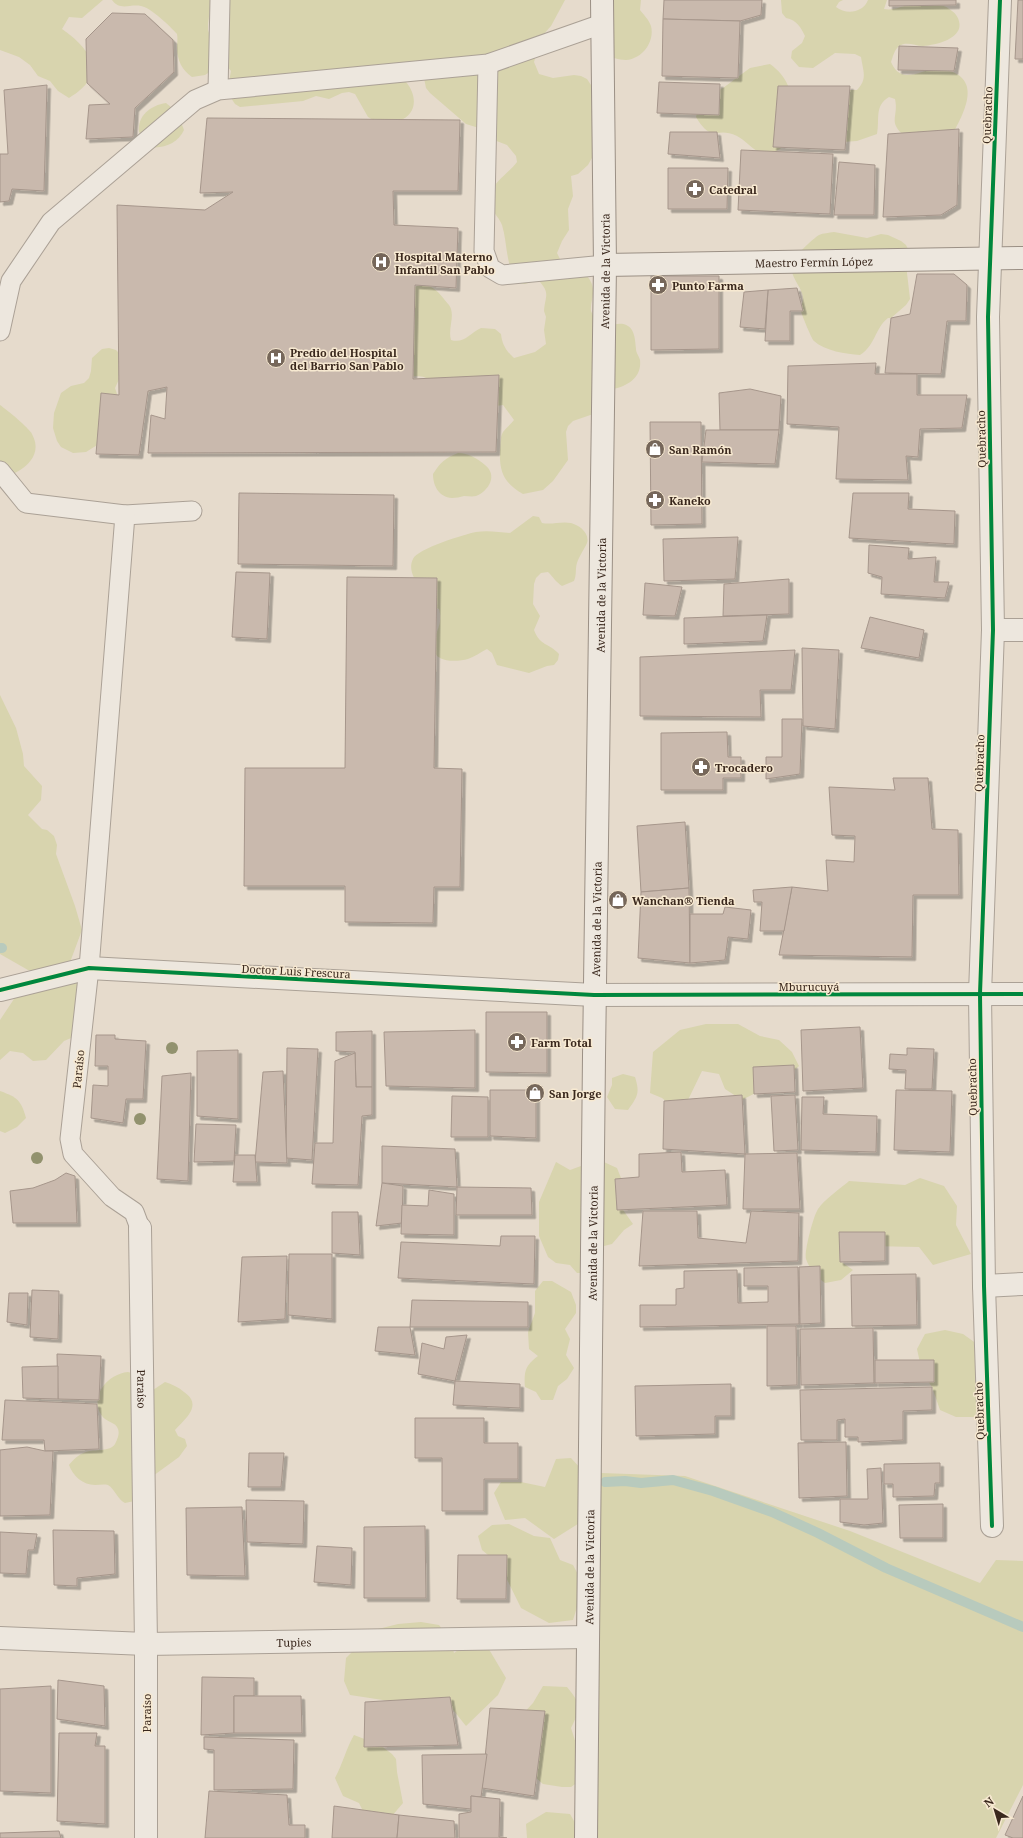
<svg xmlns="http://www.w3.org/2000/svg" width="1023" height="1838" font-family="'Noto Serif',serif">
<style>
.green{fill:#d8d4ae}
.lines{fill:none;stroke-linecap:round;stroke-linejoin:round}
.stream{stroke:#b8cabd;stroke-width:10}
.building{fill:#c9b9ad;stroke:#a6968b;filter:url(#shadow)}
.lane-casing{stroke:#aba196;stroke-width:21}
.street-casing{stroke:#aba196;stroke-width:24}
.secondary-casing{stroke:#9b9085;stroke-width:24}
.lane{stroke:#ede7de;stroke-width:19}
.street{stroke:#ede7de;stroke-width:22}
.secondary{stroke:#ede7de;stroke-width:22}
.cycleway-casing{stroke:#f7e9d1;stroke-width:6}
.cycleway{stroke:#00873e;stroke-width:4}
.tree{fill:#92926e}
.labels{text-anchor:middle;dominant-baseline:central;stroke-width:3;stroke-linejoin:round;paint-order:stroke}
.street-label{font-size:11px;fill:#3a281d;stroke:#f7e9d1}
.poi-label{font-size:11px;font-weight:bold;fill:#3a281d;stroke:#f7e9d1;text-anchor:start}
</style>
<defs>
<filter id="shadow"><feDropShadow dx="3.5" dy="3.5" stdDeviation="0" flood-color="#0004"/></filter>
</defs>
<rect width="100%" height="100%" fill="#e6dbcc"/>
<!-- green -->
<g class="green">
<path d="M0,0H103L82,18L69,17L62,29C92,50 108,75 69,98L58,91L50,81L38,76L30,65L19,57L0,50Z"/>
<path d="M112,0H215L210,9L208,24V30L212,42L211,71L205,75L192,77C182,70 177,60 177,48C177,43 178,39 177,34C171,27 150,7 141,6C129,4 120,11 112,0Z"/>
<path d="M221,0H565L551,26L542,36L534,62L539,74L553,78L574,75L581,76L587,79L595,91L598,147L588,165L578,174L571,176L573,196L568,209L569,230L562,241L557,253L560,259C573,262 592,275 593,289C594,296 590,304 591,311C593,317 597,322 600,327C609,326 621,321 628,326C635,330 635,341 636,349C636,353 639,356 640,360C642,377 628,386 613,389L599,412L573,421L568,426L566,432L568,460L553,481L543,490L523,494C504,483 499,472 500,450C501,444 500,437 503,432C506,428 511,424 514,420L503,405L496,406L433,382C424,375 418,376 407,377L404,293C421,281 431,282 444,299C446,302 450,305 451,309C454,319 448,329 451,340C464,344 470,333 481,328L495,329L501,334C502,344 506,351 514,358L535,352L546,344L544,330L546,317L544,311C545,296 551,293 538,280L525,284L519,283C505,268 508,244 502,225C498,215 487,208 490,195C494,181 509,173 517,162L516,156L507,145L494,140L479,128L466,124L430,93L426,88L422,68L407,75L406,82C417,95 418,114 399,121C393,123 386,123 380,124L368,117L355,94L349,92L342,93L329,99L316,96L303,101L240,107L235,104L227,92L231,71L223,61Z"/>
<path d="M607,0H641L640,10C644,15 649,20 651,26C655,42 642,59 626,60C618,60 612,57 605,54Z"/>
<path d="M781,0H843L839,2L836,7C846,15 863,13 868,0H887L884,9C894,11 902,6 911,4C924,1 942,2 952,11C955,13 958,17 959,21C964,39 935,45 923,46C915,46 907,41 899,46C894,50 893,57 891,62C894,69 899,75 907,75C918,75 928,68 940,69C985,75 965,112 951,137L905,136C887,122 899,117 895,99L889,97C874,106 880,119 877,134L857,141L842,142L849,90H857C868,79 863,71 861,57L855,54L835,53L813,68L799,67L791,58L792,51L802,43L805,36C801,28 797,20 786,18L782,13Z"/>
<path d="M770,64C800,86 791,111 787,143C780,151 767,157 757,151C750,147 745,140 737,136C717,126 712,144 696,117L698,110L710,94L723,88L750,68Z"/>
<path d="M166,103L177,112L184,130C178,143 164,149 150,147L139,132C137,116 151,105 166,103Z"/>
<path d="M834,232L867,238L881,234L888,235L901,241L906,245L909,251L906,264L910,299L906,305L891,318H888C875,328 875,346 860,355C846,354 825,351 814,341C812,340 801,313 801,311C800,307 803,303 803,299C803,289 793,280 792,271C790,259 810,241 819,235C823,233 829,233 834,232Z"/>
<path d="M109,348L116,350L121,355V375L115,388L119,400L102,442L86,452L73,453L61,447L57,441L53,428L54,413L61,393L71,386L84,383L89,378L91,371L92,358L102,349Z"/>
<path d="M0,405C7,410 28,427 32,434C45,458 20,473 0,479Z"/>
<path d="M458,453C468,453 477,458 485,465C498,475 489,491 476,496C472,497 468,496 464,496C460,497 456,498 452,498C439,497 433,486 433,474C440,463 445,458 458,453Z"/>
<path d="M533,516L539,517L542,523C552,525 561,521 571,523C579,525 590,533 587,543C585,548 579,556 577,563C575,569 577,574 574,581L562,586C556,582 553,577 548,572L541,573L536,578L534,584L533,604L540,616L534,630C540,646 549,643 559,654L558,660L554,665L547,666L529,673L497,665L492,653L487,649C481,652 474,657 468,659C457,662 434,663 434,648C433,633 444,626 439,609C429,606 425,596 419,587C414,578 408,569 413,559C417,549 465,534 476,532C487,530 499,532 510,533Z"/>
<path d="M0,695L16,728L23,754L24,766L42,786L41,800L28,815L42,829L47,830L54,836L57,845L56,854L75,906L82,930L69,965L34,972L28,970L0,954Z"/>
<path d="M85,978L76,1036L64,1041L46,1060L33,1061L23,1053L10,1051L0,1060V1020L18,993Z"/>
<path d="M706,1024H738L760,1036L779,1040L792,1052L799,1066L788,1076L742,1100L725,1089L719,1074L702,1071L688,1100L673,1107L662,1098L650,1093L653,1052L680,1030Z"/>
<path d="M623,1074L635,1077C640,1093 638,1096 628,1110L615,1109L607,1097L612,1085V1078Z"/>
<path d="M0,1091C17,1097 21,1100 26,1118L17,1127L5,1133L0,1131Z"/>
<path d="M593,1157L617,1168L623,1183L616,1200L633,1224L624,1230L612,1244L604,1246L596,1259L591,1273H577L570,1265L556,1263L548,1257L539,1236V1202L556,1162L570,1170L581,1166Z"/>
<path d="M920,1178L944,1186L957,1206L956,1225L971,1254L933,1265L919,1247L869,1246L851,1233L839,1244L840,1261L853,1270L841,1280L825,1283C817,1277 810,1270 806,1259C804,1252 813,1218 817,1211C822,1201 841,1188 849,1181L905,1185Z"/>
<path d="M543,1281H552L571,1292L576,1305V1313L565,1329L570,1339L566,1355L574,1368L567,1379L558,1386L553,1400H541L536,1392L525,1387C524,1371 525,1366 538,1356L529,1349L528,1332L535,1313V1291Z"/>
<path d="M945,1330L963,1334L977,1344L979,1397L975,1417H956L940,1410L932,1387L922,1372L917,1349L925,1334Z"/>
<path d="M128,1372L135,1374L153,1390L165,1382C172,1384 178,1387 184,1392C203,1405 186,1418 175,1430L178,1436L185,1439L187,1446L179,1457L146,1481L139,1500L125,1503C117,1499 115,1489 108,1485C104,1484 99,1485 95,1485C83,1485 73,1476 69,1465C74,1459 79,1454 86,1452C95,1449 110,1452 115,1444C117,1440 120,1434 118,1429C116,1422 106,1422 102,1416C89,1397 107,1374 128,1372Z"/>
<path d="M571,1458L582,1470L581,1522L554,1539L525,1518L505,1520L494,1493L501,1482H521L545,1487L556,1459Z"/>
<path d="M601,1473L685,1476L850,1531L980,1583L996,1560L1023,1561V1785L996,1838H595Z"/>
<path d="M509,1524L534,1536L550,1538L560,1560L573,1565L581,1580L578,1604L573,1620L549,1623L521,1608L500,1565L482,1550L478,1536L492,1525Z"/>
<path d="M421,1622L439,1625L450,1639L454,1653L466,1645L487,1646L506,1678L498,1695L466,1726L446,1701L396,1702L350,1695L344,1681L346,1658L374,1630L398,1624Z"/>
<path d="M543,1686L567,1687C582,1705 581,1708 571,1728L582,1762L578,1782L571,1787H562L543,1784L535,1777L520,1717L533,1703Z"/>
<path d="M354,1735L380,1745L392,1754L396,1759L397,1772L403,1803L391,1817H366L359,1803L343,1796L335,1778C343,1763 346,1749 354,1735Z"/>
<path d="M546,1812L570,1814L578,1828V1838H527L526,1824Z"/>
</g>
<g class="lines">
<!-- stream -->
<g class="stream">
<path d="M0,948H2"/>
<path d="M605,1482L625,1481L641,1483L673,1480L713,1491L772,1512L818,1533L886,1568L1023,1627"/>
</g>
</g>
<!-- building -->
<g class="building">
<path d="M664,0H762L761,15L740,21L663,19Z"/>
<path d="M889,0H956V5L889,6Z"/>
<path d="M1018,0H1023V59H1015Z"/>
<path d="M112,13L145,14L173,40L174,72L135,108L133,137L86,139L89,105L110,104L87,83L86,39Z"/>
<path d="M663,19L740,21L738,78L662,76Z"/>
<path d="M899,46L958,48L954,71L898,70Z"/>
<path d="M659,82L720,84L719,115L657,113Z"/>
<path d="M47,85L44,191L12,189L9,201L0,202V154H8L4,90Z"/>
<path d="M778,86H850L845,150L773,147Z"/>
<path d="M207,118L460,120L458,191H393L394,225L458,228L456,288L415,285L413,379L499,375L496,452L148,453L151,415L165,419L167,387L148,391L139,455L96,454L101,393L119,395L117,205L205,210L233,192L200,193Z"/>
<path d="M959,129L957,205L941,215L883,217L888,134Z"/>
<path d="M670,132H717L720,158L668,154Z"/>
<path d="M741,150L833,154L830,214L738,210Z"/>
<path d="M839,162L875,165L874,215H834Z"/>
<path d="M668,168H728L727,209H668Z"/>
<path d="M917,274H954L967,285L966,321H947L941,374L885,373L891,318L910,314Z"/>
<path d="M651,276H719V349L651,350Z"/>
<path d="M797,288L803,311H790V341H765L768,290Z"/>
<path d="M768,290L765,329L740,327L744,292Z"/>
<path d="M876,363L875,374H917V395H967L962,428L920,429L918,457L906,456L908,480L836,479L839,427L787,424L788,366Z"/>
<path d="M750,389L781,396L779,430H720L719,393Z"/>
<path d="M650,422H701L702,524L651,525Z"/>
<path d="M706,430H779L775,464L702,462Z"/>
<path d="M239,493L394,495L393,566L238,564Z"/>
<path d="M853,493H909L908,509L955,511L954,544L849,538Z"/>
<path d="M738,537L735,579L664,581L663,539Z"/>
<path d="M869,545L909,548L908,559L936,557L934,582H949L945,598L881,594L882,577L868,573Z"/>
<path d="M236,572L270,573L267,639L232,637Z"/>
<path d="M347,577L437,578L434,768L462,769L460,887H434L433,923L345,922V886H244L245,768H345Z"/>
<path d="M789,579V614L723,616L724,584Z"/>
<path d="M645,583L682,587L675,616L643,615Z"/>
<path d="M767,615L763,641L684,644V618Z"/>
<path d="M870,617L924,630L919,658L861,648Z"/>
<path d="M802,648L839,650L835,729L803,726Z"/>
<path d="M795,650L791,690H760L761,717L640,716V657Z"/>
<path d="M782,719H802L800,774L766,779V757H782Z"/>
<path d="M727,732L728,757H741V778H723V790H661V733Z"/>
<path d="M893,778H928L932,829L958,830L959,895H913L912,957L779,955L792,887L828,891L826,860L854,862L855,836L832,835L829,787L895,790Z"/>
<path d="M685,822L689,888L641,892L637,826Z"/>
<path d="M792,887L784,931H760L762,902H754L753,890Z"/>
<path d="M689,888L690,963L638,958L641,892Z"/>
<path d="M725,907L751,910L748,939L728,937L725,960L690,963V914H723Z"/>
<path d="M486,1012H547V1073L486,1072Z"/>
<path d="M860,1027L863,1088L803,1091L801,1030Z"/>
<path d="M475,1030V1088L386,1086L384,1032Z"/>
<path d="M372,1031V1087H356L355,1052L336,1051V1032Z"/>
<path d="M96,1035H115V1039L146,1041L143,1099H126L123,1123L91,1118L93,1085L108,1086V1066H95Z"/>
<path d="M287,1048L318,1049L312,1160L286,1158Z"/>
<path d="M907,1048L934,1049L932,1089H905L906,1070L889,1069L890,1054L907,1055Z"/>
<path d="M238,1050V1119L197,1116V1051Z"/>
<path d="M355,1053L356,1087H372V1115L362,1116L358,1185L312,1184L315,1143H333L335,1061Z"/>
<path d="M794,1065L795,1092L754,1094L753,1067Z"/>
<path d="M283,1071L287,1163L255,1162L263,1072Z"/>
<path d="M191,1073L188,1181L157,1179L162,1076Z"/>
<path d="M490,1090H536V1138L490,1136Z"/>
<path d="M896,1090L952,1091L950,1152L894,1150Z"/>
<path d="M742,1095L745,1154L663,1149L664,1101Z"/>
<path d="M795,1095L798,1150L774,1151L771,1096Z"/>
<path d="M452,1096L488,1097V1137H451Z"/>
<path d="M802,1097H824L823,1114L877,1116L876,1152L801,1150Z"/>
<path d="M196,1124L236,1125L234,1161L194,1162Z"/>
<path d="M382,1146L455,1149L457,1187L382,1183Z"/>
<path d="M681,1152L682,1172L725,1170L727,1205L617,1210L615,1179L639,1177V1154Z"/>
<path d="M797,1153L800,1209H743L745,1154Z"/>
<path d="M235,1155H255L257,1182H233Z"/>
<path d="M66,1173L75,1176L77,1223H13L10,1191L33,1188L55,1180Z"/>
<path d="M382,1183L403,1186L402,1223L376,1226Z"/>
<path d="M457,1187L531,1188L532,1215H456Z"/>
<path d="M429,1190L454,1194V1235L401,1234L402,1205L428,1206Z"/>
<path d="M643,1211H697L698,1238L746,1243L751,1211L799,1213L798,1261L639,1266Z"/>
<path d="M332,1212H358L360,1255L332,1253Z"/>
<path d="M839,1232H885V1261L840,1262Z"/>
<path d="M501,1236H535L534,1284L398,1278L401,1242L500,1246Z"/>
<path d="M289,1254H332V1319L288,1315Z"/>
<path d="M287,1256L285,1319L238,1322L242,1257Z"/>
<path d="M820,1266L821,1323L800,1324L799,1267Z"/>
<path d="M798,1267L799,1324L640,1327V1305H676V1289L684,1288V1271L737,1270L738,1303L768,1302V1286H744V1268Z"/>
<path d="M916,1274L917,1325L852,1326L851,1275Z"/>
<path d="M32,1290L59,1291L58,1339L30,1337Z"/>
<path d="M9,1293H28L27,1325L7,1322Z"/>
<path d="M412,1300L528,1302V1327H410Z"/>
<path d="M767,1326H796L797,1385L767,1386Z"/>
<path d="M378,1327H410L415,1355L375,1351Z"/>
<path d="M873,1328L874,1383L801,1385L800,1329Z"/>
<path d="M467,1335L455,1381L418,1374L422,1343L444,1349L446,1337Z"/>
<path d="M57,1354L101,1356L99,1400L58,1399Z"/>
<path d="M875,1360H934V1382L875,1383Z"/>
<path d="M58,1366V1399L23,1398L22,1367Z"/>
<path d="M455,1381L520,1384V1408L453,1405Z"/>
<path d="M731,1384V1416H715V1434L636,1436L635,1386Z"/>
<path d="M932,1387V1410L903,1411V1440L858,1442V1437H845V1419L837,1420V1440H801L800,1390Z"/>
<path d="M5,1400L97,1404L99,1449L45,1451L44,1440H2Z"/>
<path d="M415,1418H484V1443H518V1479H484V1511H442V1458H415Z"/>
<path d="M846,1442L847,1496L799,1498L798,1443Z"/>
<path d="M27,1447L45,1451H53L50,1515L0,1516V1450Z"/>
<path d="M249,1453H284L281,1487H248Z"/>
<path d="M940,1463V1483H935L934,1496L893,1497V1484H884V1464Z"/>
<path d="M881,1468L883,1523L864,1525L840,1522V1499H868L867,1469Z"/>
<path d="M246,1500L304,1501L303,1544L247,1542Z"/>
<path d="M943,1504V1538H900L899,1505Z"/>
<path d="M242,1507L245,1576L187,1575L186,1508Z"/>
<path d="M425,1526L426,1598H364V1527Z"/>
<path d="M53,1530L114,1531L115,1574L77,1578V1586L54,1585Z"/>
<path d="M0,1532L37,1534L34,1550H28L26,1574L0,1573Z"/>
<path d="M317,1546L352,1548L351,1585L314,1582Z"/>
<path d="M458,1555H507L506,1599H457Z"/>
<path d="M202,1677L254,1678V1696H234V1733L201,1735Z"/>
<path d="M58,1680L104,1686L105,1726L57,1719Z"/>
<path d="M51,1686V1793L0,1791V1689Z"/>
<path d="M234,1696H301L302,1733H234Z"/>
<path d="M450,1697L458,1745L364,1747L365,1702Z"/>
<path d="M490,1708L545,1711L534,1796L482,1788Z"/>
<path d="M59,1733H97L95,1746H105V1824L57,1821Z"/>
<path d="M204,1737L294,1740L293,1789L214,1790V1750L204,1749Z"/>
<path d="M487,1754L481,1797L471,1796V1809L423,1804L422,1755Z"/>
<path d="M209,1791L287,1795L289,1825H305V1838H205Z"/>
<path d="M471,1796L500,1799L499,1837L507,1838H459V1814L471,1812Z"/>
<path d="M1023,1796V1838H1013L1005,1835Z"/>
<path d="M334,1806L399,1815L397,1838H332Z"/>
<path d="M399,1815L454,1821L455,1838H397Z"/>
<path d="M59,1831L61,1838H0V1833Z"/>
</g>
<g class="lines">
<!-- lane casing -->
<g class="lane-casing">
<g id="lane">
<path d="M488,64L484,251L490,268L502,275L605,265"/>
<path d="M218,90L220,0"/>
<path d="M0,331L11,281L51,222L195,100L218,90L488,64L602,24"/>
<path d="M0,471L26,503L125,515L192,511"/>
<path d="M125,515L89,968L70,1139L73,1154L112,1197L134,1212L140,1228"/>
</g>
</g>
<!-- street casing -->
<g class="street-casing">
<g id="street">
<path d="M993,630H1023"/>
<path d="M0,990L89,968L594,995L1023,994"/>
<path id="s1" d="M140,1228L146,1644V1838"/>
<path d="M984,1286L1023,1284"/>
<path d="M992,1526L984,1286L980,994L993,630L988,317L1000,0"/>
<path id="s2" d="M0,1638L146,1644L588,1637"/>
</g>
</g>
<!-- secondary casing -->
<g class="secondary-casing">
<g id="secondary">
<path id="s3" d="M605,265L1023,258"/>
<path id="s4" d="M586,1838L594,1056L605,265L602,0"/>
</g>
</g>
<!-- lane -->
<use href="#lane" class="lane"/>
<!-- street -->
<use href="#street" class="street"/>
<!-- secondary -->
<use href="#secondary" class="secondary"/>
<!-- cycleway casing -->
<g class="cycleway-casing">
<g id="cycleway">
<path d="M0,990L89,968L594,995L1023,994"/>
<path d="M992,1526L984,1286L980,994L993,630L988,317L1000,0"/>
</g>
</g>
<!-- cycleway -->
<use href="#cycleway" class="cycleway"/>
</g>
<!-- trees -->
<g class="tree">
<circle cx="172" cy="1048" r="6"/>
<circle cx="140" cy="1119" r="6"/>
<circle cx="37" cy="1158" r="6"/>
</g>
<!-- icons -->
<defs>
<g id="pharmacy-disc" transform="scale(1)"><circle r="9.5" fill="#76675a" stroke="#f7e9d1"/><path d="M-2-6h4v4h4v4h-4v4h-4v-4h-4v-4h4Z" fill="#fff"/></g>
<g id="hospital-disc" transform="scale(1)"><circle r="9.5" fill="#76675a" stroke="#f7e9d1"/><path d="M-5-5h3v3.5h4V-5h3V5h-3V1.5h-4V5h-3Z" fill="#fff"/></g>
<g id="shop-disc" transform="scale(1)"><circle r="9.5" fill="#76675a" stroke="#f7e9d1"/><path d="M-5-2.5h2.3a2.7 3.5 0 0 1 5.4 0H5L5.5 6h-11ZM-1.5-2.5h3a1.5 2.3 0 0 0-3 0Z" fill="#fff"/></g>
</defs>
<g fill-rule="evenodd">
<use href="#pharmacy-disc" x="695" y="189"/>
<use href="#hospital-disc" x="381" y="262"/>
<use href="#pharmacy-disc" x="658" y="285"/>
<use href="#hospital-disc" x="276" y="358"/>
<use href="#shop-disc" x="655" y="449"/>
<use href="#pharmacy-disc" x="655" y="500"/>
<use href="#pharmacy-disc" x="701" y="767"/>
<use href="#shop-disc" x="618" y="900"/>
<use href="#pharmacy-disc" x="517" y="1042"/>
<use href="#shop-disc" x="535" y="1093"/>
</g>
<g class="labels">
<!-- street labels -->
<g class="street-label">
<text transform="translate(987 115) rotate(-88)">Quebracho</text>
<text stroke="none"><textPath href="#s3" startOffset="209">Maestro Fermín López</textPath></text>
<text stroke="none"><textPath href="#s4" startOffset="1567">Avenida de la Victoria</textPath></text>
<text transform="translate(981 439) rotate(-91)">Quebracho</text>
<text stroke="none"><textPath href="#s4" startOffset="1243">Avenida de la Victoria</textPath></text>
<text transform="translate(979 763) rotate(-88)">Quebracho</text>
<text stroke="none"><textPath href="#s4" startOffset="919">Avenida de la Victoria</textPath></text>
<text transform="translate(296 971) rotate(3)">Doctor Luis Frescura</text>
<text x="809" y="986">Mburucuyá</text>
<text transform="translate(78 1069) rotate(-84)">Paraíso</text>
<text transform="translate(972 1087) rotate(-91)">Quebracho</text>
<text stroke="none"><textPath href="#s4" startOffset="595">Avenida de la Victoria</textPath></text>
<text stroke="none"><textPath href="#s1" startOffset="161">Paraíso</textPath></text>
<text transform="translate(979 1411) rotate(-92)">Quebracho</text>
<text stroke="none"><textPath href="#s4" startOffset="271">Avenida de la Victoria</textPath></text>
<text stroke="none"><textPath href="#s2" startOffset="294">Tupies</textPath></text>
<text transform="translate(146 1713) rotate(-90)">Paraíso</text>
</g>
<!-- poi labels -->
<g class="poi-label">
<text x="709" y="189">Catedral</text>
<text x="395" y="256">Hospital Materno<tspan x="395" dy="13">Infantil San Pablo</tspan></text>
<text x="672" y="285">Punto Farma</text>
<text x="290" y="352">Predio del Hospital<tspan x="290" dy="13">del Barrio San Pablo</tspan></text>
<text x="669" y="449">San Ramón</text>
<text x="669" y="500">Kaneko</text>
<text x="715" y="767">Trocadero</text>
<text x="632" y="900">Wanchan® Tienda</text>
<text x="531" y="1042">Farm Total</text>
<text x="549" y="1093">San Jorge</text>
</g>
</g>
<!-- north arrow -->
<g transform="translate(995 1810) rotate(322)" stroke="#f7e9d1" stroke-width="3" paint-order="stroke">
<path d="M0-3L7 15L0 10L-7 15Z" fill="#3a281d"/>
<text y="-6" font-size="11" font-weight="bold" text-anchor="middle" fill="#3a281d">N</text>
</g>
</svg>
